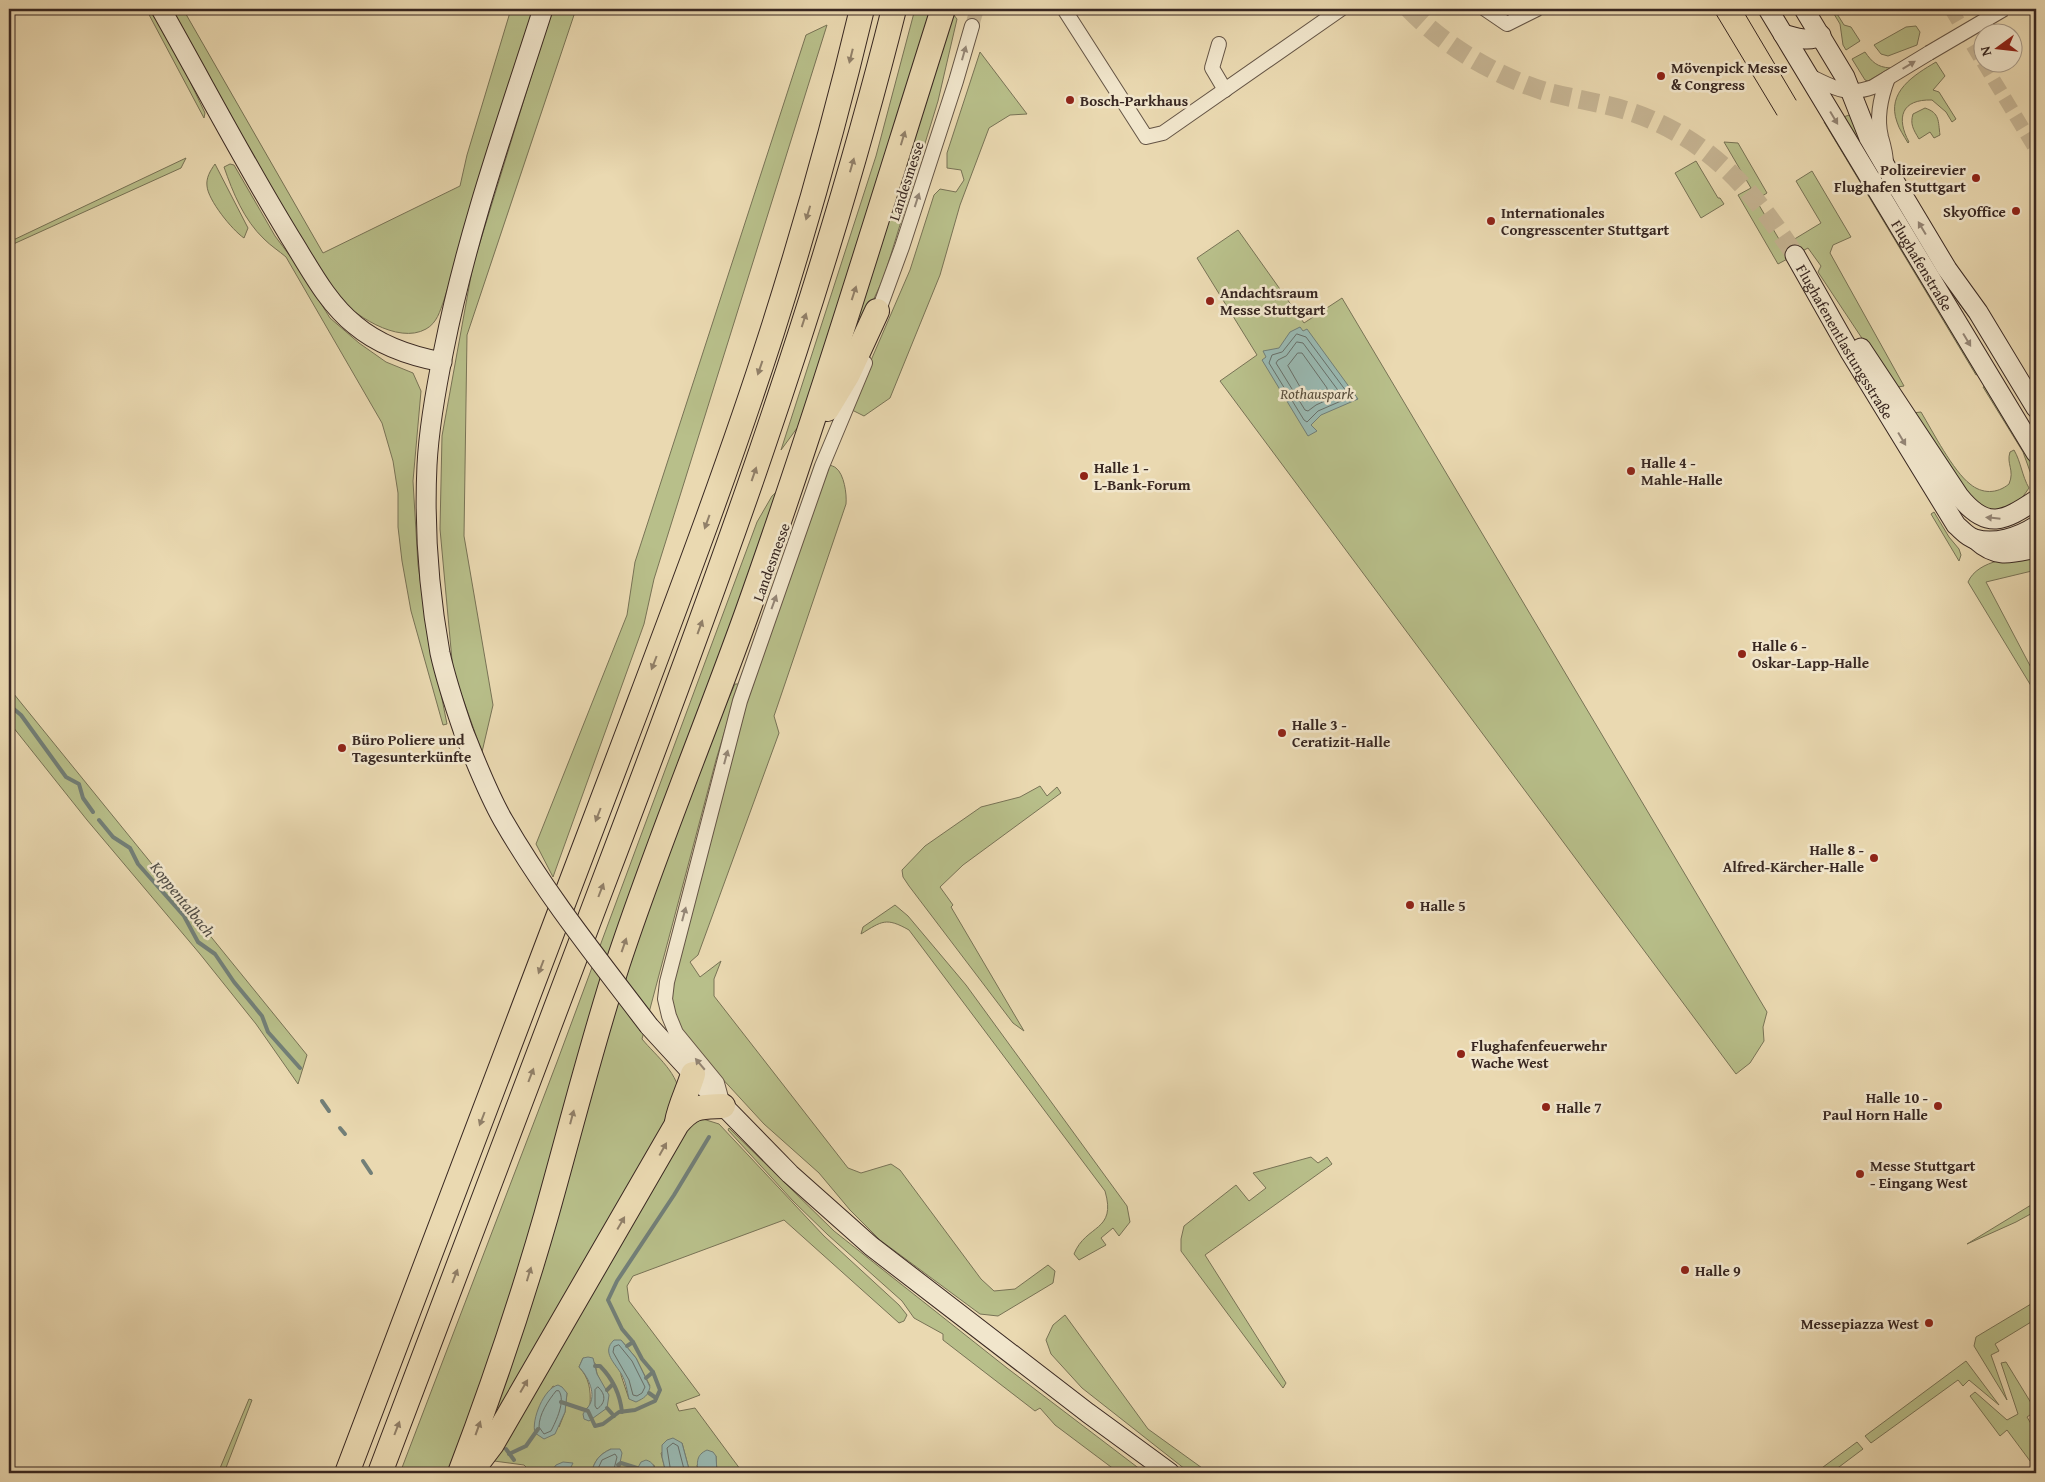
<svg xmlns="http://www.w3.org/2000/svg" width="2045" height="1482" font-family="'Gentium Book Plus',serif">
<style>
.green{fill:#b8bf8a;stroke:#787356;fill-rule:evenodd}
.water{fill:#99b9b2;stroke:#727f78}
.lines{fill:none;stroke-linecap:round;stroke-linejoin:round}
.shore{stroke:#68706a;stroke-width:1}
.stream{stroke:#727f78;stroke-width:4}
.street-tunnel{stroke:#c6b594;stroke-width:14;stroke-dasharray:14 7;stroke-linecap:butt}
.secondary-tunnel{stroke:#c6b594;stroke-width:19;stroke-dasharray:19 9;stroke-linecap:butt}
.street-casing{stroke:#645445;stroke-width:16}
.secondary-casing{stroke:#382721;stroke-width:21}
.highway-casing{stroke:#382721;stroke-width:26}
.street{stroke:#f1e6cc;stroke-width:14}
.secondary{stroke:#f1e6cc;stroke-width:19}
.highway{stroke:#ead9b1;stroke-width:24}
.tram{stroke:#382721;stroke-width:1}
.street-bridge-casing{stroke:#645445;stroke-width:16;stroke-linecap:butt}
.secondary-bridge-casing{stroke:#382721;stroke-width:21;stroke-linecap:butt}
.street-bridge{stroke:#f1e6cc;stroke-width:14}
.secondary-bridge{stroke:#f1e6cc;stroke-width:19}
.oneway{fill:#948676}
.oneway2{fill:#918069}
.poi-dot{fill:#8f2418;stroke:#f1e6cc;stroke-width:2}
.labels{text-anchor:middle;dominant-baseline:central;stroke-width:5;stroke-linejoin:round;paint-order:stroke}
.poi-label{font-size:15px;font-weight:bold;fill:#382721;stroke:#f1e6cc;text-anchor:start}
.street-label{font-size:15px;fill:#382721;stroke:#f1e6cc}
.park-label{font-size:15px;font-style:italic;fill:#584d3b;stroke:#f1e6cc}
.water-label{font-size:16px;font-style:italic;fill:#504c45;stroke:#f1e6cc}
</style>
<rect width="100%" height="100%" fill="#ead9b1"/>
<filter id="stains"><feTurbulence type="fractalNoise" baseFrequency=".004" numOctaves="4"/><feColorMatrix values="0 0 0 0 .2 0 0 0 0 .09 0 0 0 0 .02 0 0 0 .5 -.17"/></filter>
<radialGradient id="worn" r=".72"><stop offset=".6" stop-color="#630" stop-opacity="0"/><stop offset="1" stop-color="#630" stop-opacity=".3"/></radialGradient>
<!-- green -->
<g class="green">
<path d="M146,9L156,10L205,113L204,118Z"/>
<path d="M169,9H183L323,253L460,186L467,155L511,9H534L444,300C440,311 437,323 426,329C398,345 351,314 334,292C310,261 293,224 273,190C238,130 204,69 169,9Z"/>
<path d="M552,9H576L467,335L464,536L493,705L482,752L453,671L440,529L442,436L473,265Z"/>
<path d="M915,9H934L803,420L781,450L876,156Z"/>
<path d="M1831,9H1834L1844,25L1851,27L1860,41L1846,50L1843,45L1840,24Z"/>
<path d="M953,14L957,19L938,101L884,277L837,378Z"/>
<path d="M827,25L654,579L644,624L553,877L536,844L627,615L635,562L806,35Z"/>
<path d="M1916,26L1920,32L1917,45L1888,56L1881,54L1874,45L1906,27Z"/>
<path d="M980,52L1027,114L1010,115L989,128L960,205L940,275L890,398L864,416L850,409L910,270L934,195L940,189L956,192L964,180L961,170L947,168V153Z"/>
<path d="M1865,52C1872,62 1877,67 1890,68L1868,81L1865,80L1852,59Z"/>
<path d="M1936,62L1945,76L1933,90L1939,92L1956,119L1952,122L1946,112L1932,100C1901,99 1896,118 1909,142L1908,143C1904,136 1899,129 1897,122C1886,92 1914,75 1936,62Z"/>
<path d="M1925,108C1940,113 1938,121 1940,135L1934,138L1930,132L1919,139C1913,129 1910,124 1913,114Z"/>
<path d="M1853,114L1975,319L1973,322L1938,275L1843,117Z"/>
<path d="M1824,122L1832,127L1980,373L1976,375Z"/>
<path d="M1724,142L1738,143L1767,193L1756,200L1783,246L1821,223L1796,181L1812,171L1851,237L1833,245L1830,253L1904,386L1898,387L1893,385L1818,272L1821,266L1808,248L1778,264L1738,195L1751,188Z"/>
<path d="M186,158L181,168L9,246V242Z"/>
<path d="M1696,161L1718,198H1720L1724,204L1701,218L1675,173Z"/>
<path d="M215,164L248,228L244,238C232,230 208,200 207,186C206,178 210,171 215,164Z"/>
<path d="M230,164L234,165L275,236L299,268L330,318L359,343L386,362L413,373L421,391L413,481L418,565L427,624L447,724L443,725L411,611L402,561L398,527V493L393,461L382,423L286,257C279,251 271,246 264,239C244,220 233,193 224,167Z"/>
<path d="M1238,230L1304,323L1342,298L1767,1012L1763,1027L1764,1041L1750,1063L1736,1074L1220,381L1257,355L1197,258Z"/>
<path d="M1986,386L2026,450L2031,461L2032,477L2023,452L1983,387Z"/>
<path d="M1921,412C1933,432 1953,471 1970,484C1982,494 1997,494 2009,484C2015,470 2006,464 2010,452L2014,450C2021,462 2022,476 2029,488L2019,502L1991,513L1971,500L1912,413Z"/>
<path d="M828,464C831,466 834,466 836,468C844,474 847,494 846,504L774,716L779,733L698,955L690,962L700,977L721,961L714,979V996L848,1168L861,1173L891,1164L900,1170L981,1279L994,1291L1015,1289L1048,1265L1055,1271L1053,1283L998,1316L980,1314L880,1240L850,1210L819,1173L764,1124L683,1036L669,995L746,700Z"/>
<path d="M783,486L452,1473H400L557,1062L757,522L772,496Z"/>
<path d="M1934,512L1949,537L1959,549L1961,555L1959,561L1931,514Z"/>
<path d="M2036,553V570L1986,582L2036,677V694L1968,582C1978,559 2015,558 2036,553Z"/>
<path d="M735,684H739L716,760L642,1039C656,1056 681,1075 679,1098L589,1263L487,1428L604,1031L699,765Z"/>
<path d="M9,688L307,1055L298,1084L256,1024L200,954L87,820L9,722Z"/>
<path d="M1040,786L1047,796L1057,787L1061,793L963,865L940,887L953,905L951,907L1024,1031L1013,1023L909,886L903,877L902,870L925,846L981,807L1020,797Z"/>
<path d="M895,905L908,916L966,985L1127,1206L1130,1222L1119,1236L1113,1228L1101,1238L1106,1245L1079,1260L1074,1254C1086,1224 1117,1232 1105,1191L909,930C886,917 882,921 861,934L863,927Z"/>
<path d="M703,1119L719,1124L824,1236L899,1305L907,1315L904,1321L899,1323L784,1220L633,1276L627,1286L629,1301L700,1395L676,1404L679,1411L695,1408L743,1473H717L716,1456L697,1465L698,1473H690L682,1443L661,1453L666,1473H656L654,1465L637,1468L635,1473H618L621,1463L611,1449C598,1455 595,1461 591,1473H568L572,1467L551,1469L550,1473H516L527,1468L524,1465L494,1461L690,1124ZM621,1340L636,1358L650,1386L629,1399L621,1375ZM583,1358L595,1363L597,1374L600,1380L589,1421L585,1410L590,1405C591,1389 589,1378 579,1367ZM553,1386L567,1393L565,1412L559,1427L542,1403Z"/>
<path d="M729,1128L834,1231L1007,1368L1145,1473H1119L1055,1425L1040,1408L1035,1411L943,1340V1334L914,1318L902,1301L828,1235L793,1201L728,1130Z"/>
<path d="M1311,1157L1318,1163L1327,1157L1332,1164L1205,1255L1286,1383L1283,1388L1181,1251V1239L1184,1226L1236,1185L1249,1201L1266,1188L1253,1173Z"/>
<path d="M2036,1202V1211L2016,1222L1967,1244Z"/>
<path d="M2036,1301V1319L1995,1344L1999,1351L1991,1355L2007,1400L1974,1346L1976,1337Z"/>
<path d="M1065,1315L1148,1429L1209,1473H1190L1082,1388L1051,1354L1046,1340L1053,1325Z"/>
<path d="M1966,1361L1999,1405L1969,1380L1963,1386L1958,1380L1871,1443L1865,1436Z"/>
<path d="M2006,1362L2036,1411L2027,1417L2036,1432V1469L2007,1430L2000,1436L1970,1396L1975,1392L2007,1420L2018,1414L2001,1363Z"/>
<path d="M249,1399L252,1400L224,1473H218Z"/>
<path d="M1857,1442L1863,1449L1831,1473H1815Z"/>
</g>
<!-- water -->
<g class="water">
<path d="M1300,327L1303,331L1307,329L1358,399L1321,415L1311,425L1317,431L1308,436L1262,360L1266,357L1263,351L1279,348L1290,332Z"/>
<path d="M614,1340H621L636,1358L650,1387C648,1396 644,1398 636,1402L629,1399C627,1391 626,1382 622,1375C615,1363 601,1352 614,1340Z"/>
<path d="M588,1357L593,1358L597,1374L609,1395L607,1408L589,1421L584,1419L583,1414C585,1410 588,1408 590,1404C596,1392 587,1375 579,1367L583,1358Z"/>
<path d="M558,1385L562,1387L567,1393L565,1412L555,1434L544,1439L535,1433C531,1420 544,1388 558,1385Z"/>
<path d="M673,1438L682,1443L690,1473H666L662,1457V1445L667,1440Z"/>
<path d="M611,1449H620L622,1453L618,1473H591C595,1461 598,1455 611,1449Z"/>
<path d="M707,1450L713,1452L716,1456L717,1473H698C697,1462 696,1455 707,1450Z"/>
<path d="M646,1460C653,1462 654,1466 656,1473H635L641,1462Z"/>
<path d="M563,1462L573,1463L568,1473H550L556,1465Z"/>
</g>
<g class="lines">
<!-- shore -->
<g class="shore">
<path d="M1297,334L1306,337L1349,395L1348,398L1318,411L1307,422L1304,420L1269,363L1272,355L1282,352Z"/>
<path d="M1297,342L1303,343L1340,393L1338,395L1316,405L1308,411L1305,410L1276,363L1278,360L1286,356Z"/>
<path d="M1298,353H1302L1327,388V392L1310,400L1307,399L1288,366Z"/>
<path d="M619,1345L632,1361L645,1387L642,1393L637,1396L633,1395L629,1380L613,1352L614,1347Z"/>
<path d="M598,1387C606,1394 606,1403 597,1409L595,1406V1390Z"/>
<path d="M559,1391C566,1401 556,1421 551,1431L544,1434L539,1427C539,1414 548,1401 556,1391Z"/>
<path d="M596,1473L602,1460L615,1454L617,1457L613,1473"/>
<path d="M671,1473L667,1448L673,1443L678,1446L685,1473"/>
</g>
<!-- stream -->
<g class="stream">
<path d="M9,705L21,715L66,777L79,784L83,798L93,812"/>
<path d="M99,820L113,837L130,848L138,864L184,916L198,942L215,954L234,982L262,1016L268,1032L300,1068"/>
<path d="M322,1101L329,1111"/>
<path d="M340,1128L345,1134"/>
<path d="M363,1161L371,1173"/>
<path d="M627,1346L633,1342"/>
<path d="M595,1366H600C613,1379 620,1394 622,1412"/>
<path d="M646,1378L653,1372"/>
<path d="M607,1390L613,1384"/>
<path d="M649,1393L656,1398"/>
<path d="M561,1402L588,1411L595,1426L603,1424L619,1412L635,1410L655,1401L660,1390L653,1372L642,1359L633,1342L622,1329L608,1300L617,1281L674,1195L709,1137"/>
<path d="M607,1408L614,1416"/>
<path d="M506,1449L514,1460"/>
<path d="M509,1454L526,1446L538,1429"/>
<path d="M618,1465L621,1463L637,1468L641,1473"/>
</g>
<!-- street-tunnel -->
<g class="street-tunnel">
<path d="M1951,9L1982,61"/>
<path d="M972,26L977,9"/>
<path d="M1983,62L2036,150"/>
</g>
<!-- secondary-tunnel -->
<path class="secondary-tunnel" d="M1409,9C1443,45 1496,76 1544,91C1581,101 1620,105 1654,121C1719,150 1757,197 1795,255"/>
<!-- street casing -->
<g class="street-casing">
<g id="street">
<path d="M1064,9L1146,137L1163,133L1341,9"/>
<path d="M1485,9L1507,24L1537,9"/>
<path d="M1219,44L1212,68L1225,90"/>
<path d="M1809,76C1834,87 1845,97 1873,87L1929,53"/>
<path d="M1886,164C1886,154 1884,147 1881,137C1876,117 1881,96 1888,78"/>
<path d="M876,318L902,247L956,81L972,26"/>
<path d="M723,1105L717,1083L676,1033L669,1016L665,999L667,982L740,701L822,466L865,363"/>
</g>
</g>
<!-- secondary casing -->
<g class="secondary-casing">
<g id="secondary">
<path d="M161,9C204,85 244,162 290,237C309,267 327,303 355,325C380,346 410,356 442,362"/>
<path id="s1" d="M1768,9L2036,453"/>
<path d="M1804,9L1845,77L1869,138L1886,167L1947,269L1978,312L2036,408"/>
<path d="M1783,34C1795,37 1809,43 1821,35"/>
<path id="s2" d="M1795,255L1850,352L1956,525C1962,530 1967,537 1975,539C1995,545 2019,537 2036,526"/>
<path d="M1861,348L1959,496C1987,531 2004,521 2036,500"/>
<path d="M1976,540C1997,559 2011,553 2036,548"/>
<path d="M464,733C455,707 446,680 440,653C429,592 424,528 427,465C429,426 436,388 444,349C467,233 507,121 543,9"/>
<path d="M649,1026L704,1086L790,1174L871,1246L1088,1413L1170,1473"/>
</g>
</g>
<!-- highway casing -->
<g class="highway-casing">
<g id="highway">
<path d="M827,409L848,374L877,311"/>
<path d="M677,1122C680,1105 688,1091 693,1074"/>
<path d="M347,1473C443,1223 539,973 632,722C681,592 730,463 772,332C806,225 836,118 862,9"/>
<path d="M380,1473C454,1279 527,1084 601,889C711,600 819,309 894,9"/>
<path d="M460,1473C492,1389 521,1303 546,1216C570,1131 591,1046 618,963C657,845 705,730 747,613C818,414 879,211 943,9"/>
<path d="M470,1473L492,1444L677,1124C693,1105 700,1107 723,1106"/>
</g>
</g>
<!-- street -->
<use href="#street" class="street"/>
<!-- secondary -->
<use href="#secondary" class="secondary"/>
<!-- highway -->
<use href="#highway" class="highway"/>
<!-- tram -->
<g class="tram">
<path d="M1713,9L1777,115"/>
<path d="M1742,9L1796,100"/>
</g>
<!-- street-bridge casing -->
<g class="street-bridge-casing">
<path id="street-bridge" d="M1929,53L2004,9"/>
</g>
<!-- secondary-bridge casing -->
<g class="secondary-bridge-casing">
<path id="secondary-bridge" d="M464,733C476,762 487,792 503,820C545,893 598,959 649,1026"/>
</g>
<!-- street-bridge -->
<use href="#street-bridge" class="street-bridge"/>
<!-- secondary-bridge -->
<use href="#secondary-bridge" class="secondary-bridge"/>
</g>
<!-- one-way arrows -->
<defs><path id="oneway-solid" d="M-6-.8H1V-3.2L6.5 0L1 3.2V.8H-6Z" transform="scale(1.25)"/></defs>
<g class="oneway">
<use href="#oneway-solid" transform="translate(964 53) rotate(-74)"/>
<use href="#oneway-solid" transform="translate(1909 65) rotate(-31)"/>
<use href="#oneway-solid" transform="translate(1834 118) rotate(59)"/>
<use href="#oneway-solid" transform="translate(917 200) rotate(-72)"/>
<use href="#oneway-solid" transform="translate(1922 228) rotate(-121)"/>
<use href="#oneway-solid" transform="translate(1967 340) rotate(59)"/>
<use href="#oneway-solid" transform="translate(1902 439) rotate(59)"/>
<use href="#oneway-solid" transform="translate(1993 518) rotate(-174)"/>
<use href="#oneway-solid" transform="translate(774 602) rotate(-70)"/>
<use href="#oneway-solid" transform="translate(726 757) rotate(-75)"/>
<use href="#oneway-solid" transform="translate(684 914) rotate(-75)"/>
<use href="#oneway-solid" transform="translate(700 1064) rotate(-130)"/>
</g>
<g class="oneway2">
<use href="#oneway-solid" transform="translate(851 56) rotate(104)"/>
<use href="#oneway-solid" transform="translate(903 138) rotate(-73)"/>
<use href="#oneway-solid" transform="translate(852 165) rotate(-74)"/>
<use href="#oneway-solid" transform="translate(808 213) rotate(107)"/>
<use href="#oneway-solid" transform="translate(854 293) rotate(-72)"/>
<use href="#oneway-solid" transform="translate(804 320) rotate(-72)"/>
<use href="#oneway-solid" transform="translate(760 368) rotate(109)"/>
<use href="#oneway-solid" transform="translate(754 474) rotate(-71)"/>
<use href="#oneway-solid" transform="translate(707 522) rotate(110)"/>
<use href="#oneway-solid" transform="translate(700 627) rotate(-70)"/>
<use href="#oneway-solid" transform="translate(654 663) rotate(111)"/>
<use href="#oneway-solid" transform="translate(598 815) rotate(111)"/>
<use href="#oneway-solid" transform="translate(601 890) rotate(-69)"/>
<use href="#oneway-solid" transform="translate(624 945) rotate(-71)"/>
<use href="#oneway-solid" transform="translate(541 967) rotate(111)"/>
<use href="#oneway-solid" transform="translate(531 1075) rotate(-69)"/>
<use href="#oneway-solid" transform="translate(572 1117) rotate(-75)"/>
<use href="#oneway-solid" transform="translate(482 1119) rotate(111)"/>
<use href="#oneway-solid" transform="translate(663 1149) rotate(-61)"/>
<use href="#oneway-solid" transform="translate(621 1223) rotate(-60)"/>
<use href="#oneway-solid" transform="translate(529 1274) rotate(-73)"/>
<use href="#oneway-solid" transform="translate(455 1276) rotate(-69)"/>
<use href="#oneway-solid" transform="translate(524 1386) rotate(-60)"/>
<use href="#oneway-solid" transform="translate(397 1428) rotate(-69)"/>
<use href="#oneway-solid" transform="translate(478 1428) rotate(-70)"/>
</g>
<!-- markers -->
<g class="poi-dot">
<circle cx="1661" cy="76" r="5"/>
<circle cx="1070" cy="100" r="5"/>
<circle cx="1976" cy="178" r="5"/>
<circle cx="2016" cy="211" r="5"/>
<circle cx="1491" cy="221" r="5"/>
<circle cx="1210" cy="301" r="5"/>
<circle cx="1631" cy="471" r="5"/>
<circle cx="1084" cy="476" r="5"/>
<circle cx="1742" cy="654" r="5"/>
<circle cx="1282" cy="733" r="5"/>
<circle cx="342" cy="748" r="5"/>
<circle cx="1874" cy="858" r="5"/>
<circle cx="1410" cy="905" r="5"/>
<circle cx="1461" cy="1054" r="5"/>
<circle cx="1938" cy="1106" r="5"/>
<circle cx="1546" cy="1107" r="5"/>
<circle cx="1860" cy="1174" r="5"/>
<circle cx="1685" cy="1270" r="5"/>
<circle cx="1929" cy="1323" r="5"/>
</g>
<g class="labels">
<!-- poi labels -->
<g class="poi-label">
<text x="1671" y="67">Mövenpick Messe<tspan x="1671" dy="17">&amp; Congress</tspan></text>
<text x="1080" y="100">Bosch-Parkhaus</text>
<text x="1966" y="169" text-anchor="end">Polizeirevier<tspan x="1966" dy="17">Flughafen Stuttgart</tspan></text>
<text x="2006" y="211" text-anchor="end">SkyOffice</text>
<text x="1501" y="212">Internationales<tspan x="1501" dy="17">Congresscenter Stuttgart</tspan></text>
<text x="1220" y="292">Andachtsraum<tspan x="1220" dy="17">Messe Stuttgart</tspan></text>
<text x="1641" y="462">Halle 4 -<tspan x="1641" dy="17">Mahle-Halle</tspan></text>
<text x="1094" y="467">Halle 1 -<tspan x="1094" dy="17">L-Bank-Forum</tspan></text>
<text x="1752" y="645">Halle 6 -<tspan x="1752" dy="17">Oskar-Lapp-Halle</tspan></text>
<text x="1292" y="724">Halle 3 -<tspan x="1292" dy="17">Ceratizit-Halle</tspan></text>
<text x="352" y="739">Büro Poliere und<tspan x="352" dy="17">Tagesunterkünfte</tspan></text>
<text x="1864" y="849" text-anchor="end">Halle 8 -<tspan x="1864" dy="17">Alfred-Kärcher-Halle</tspan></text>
<text x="1420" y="905">Halle 5</text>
<text x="1471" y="1045">Flughafenfeuerwehr<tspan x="1471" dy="17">Wache West</tspan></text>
<text x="1928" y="1097" text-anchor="end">Halle 10 -<tspan x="1928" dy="17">Paul Horn Halle</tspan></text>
<text x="1556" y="1107">Halle 7</text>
<text x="1870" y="1165">Messe Stuttgart<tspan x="1870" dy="17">- Eingang West</tspan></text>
<text x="1695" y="1270">Halle 9</text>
<text x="1919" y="1323" text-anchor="end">Messepiazza West</text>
</g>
<!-- street labels -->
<g class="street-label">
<text transform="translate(906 181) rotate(-72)">Landesmesse</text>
<text stroke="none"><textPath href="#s1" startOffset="299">Flughafenstraße</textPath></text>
<text stroke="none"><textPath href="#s2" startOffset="100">Flughafenentlastungsstraße</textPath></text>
<text transform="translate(771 562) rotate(-70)">Landesmesse</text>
</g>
<!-- park labels -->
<g class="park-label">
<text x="1317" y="393">Rothauspark</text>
</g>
<!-- water labels -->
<g class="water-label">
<text transform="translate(183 899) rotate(51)">Koppentalbach</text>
</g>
</g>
<!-- margin -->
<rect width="2045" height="1482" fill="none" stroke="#ead9b1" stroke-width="30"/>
<rect x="10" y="10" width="2025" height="1462" fill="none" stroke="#382721" stroke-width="2.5"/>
<rect x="15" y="15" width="2015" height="1452" fill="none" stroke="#382721"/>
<!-- north arrow -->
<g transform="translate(1998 48) rotate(255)"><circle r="24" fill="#f1e6cc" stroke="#a79a88"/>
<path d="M0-4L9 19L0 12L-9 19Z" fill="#8f2418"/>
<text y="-8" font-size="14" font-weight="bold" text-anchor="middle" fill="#382721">N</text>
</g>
<rect width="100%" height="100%" filter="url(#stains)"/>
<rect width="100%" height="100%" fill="url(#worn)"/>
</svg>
